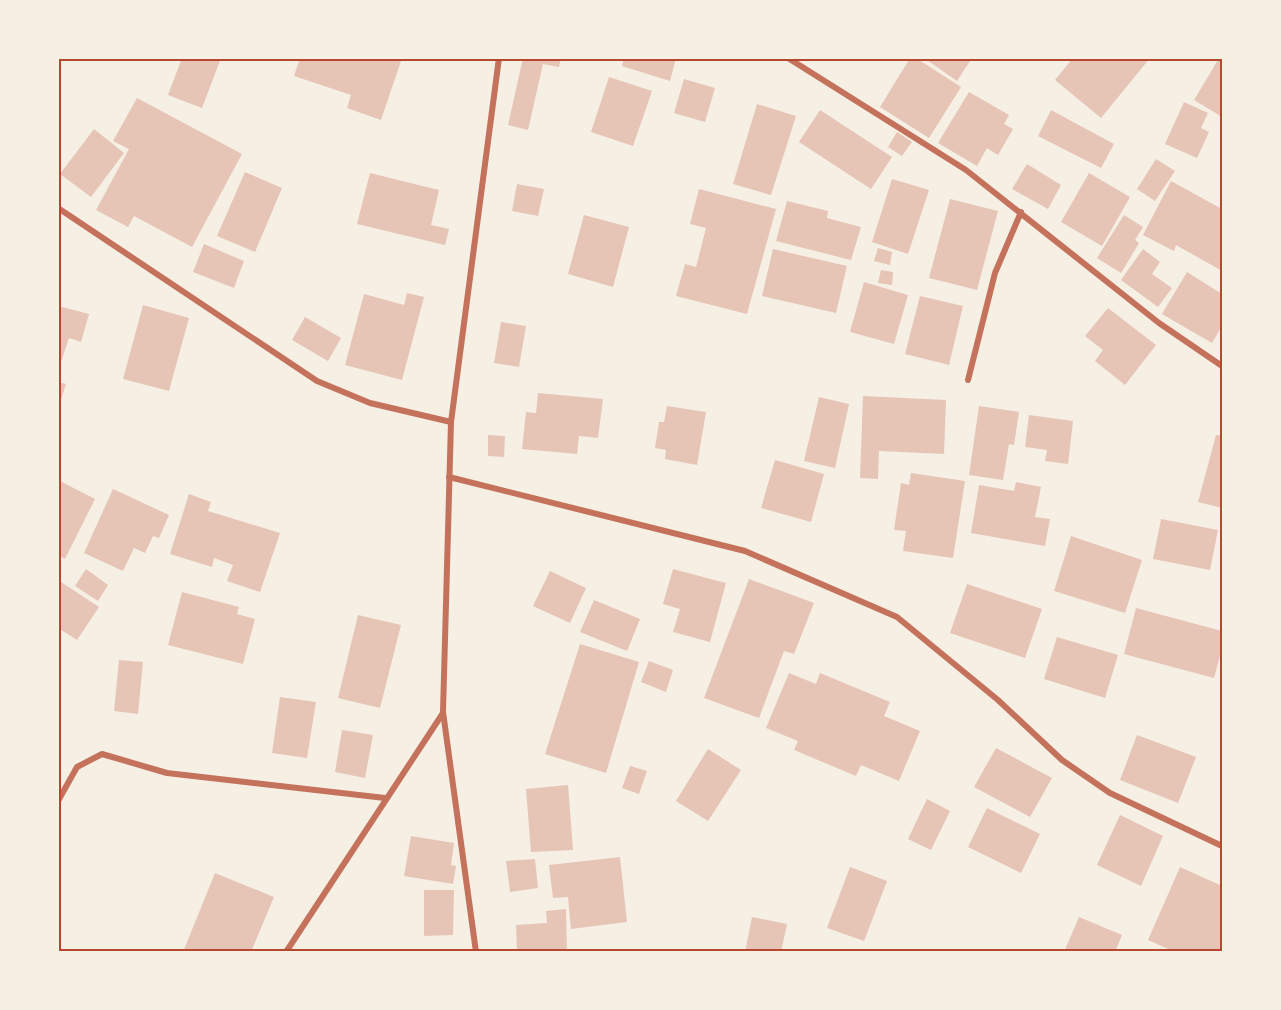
<svg xmlns="http://www.w3.org/2000/svg" width="1281" height="1010" font-family="'Crimson Pro',serif">
<style>
.building{fill:#e6c5b7}
.lines{fill:none;stroke-linecap:round;stroke-linejoin:round}
.minor{stroke:#c5725c;stroke-width:6}
.neatline{fill:none;stroke:#b5482f;stroke-width:2}
</style>
<rect width="100%" height="100%" fill="#f6efe4"/>
<!-- building -->
<g class="building">
<path d="M182,58H221L202,108L168,95Z"/>
<path d="M300,58H402L381,120L347,108L351,95L294,76Z"/>
<path d="M523,58H561L559,67L543,64L528,130L508,125Z"/>
<path d="M624,58H676L670,81L622,66Z"/>
<path d="M910,58H916L961,87L929,138L880,107Z"/>
<path d="M924,58H972L957,81Z"/>
<path d="M1073,58H1150L1101,118L1055,80Z"/>
<path d="M1218,60L1222,62V117L1194,100Z"/>
<path d="M609,77L652,91L633,146L591,132Z"/>
<path d="M684,79L715,88L705,122L674,113Z"/>
<path d="M969,92L1009,115L1004,124L1013,129L998,155L987,148L977,166L938,143Z"/>
<path d="M137,98L242,154L192,247L134,216L128,227L96,210L129,149L113,141Z"/>
<path d="M1184,102L1208,113L1201,128L1209,132L1197,158L1165,144Z"/>
<path d="M757,104L796,116L771,195L733,184Z"/>
<path d="M820,110L892,157L871,189L799,142Z"/>
<path d="M1051,110L1114,144L1101,168L1038,136Z"/>
<path d="M94,129L124,153L91,197L60,174Z"/>
<path d="M897,132L912,142L902,156L888,147Z"/>
<path d="M1156,159L1175,171L1155,201L1137,189Z"/>
<path d="M1027,164L1061,185L1048,209L1012,189Z"/>
<path d="M245,172L282,188L255,252L217,236Z"/>
<path d="M370,173L439,190L431,225L449,229L445,245L357,224Z"/>
<path d="M1089,173L1130,197L1102,246L1061,222Z"/>
<path d="M892,179L929,190L908,254L872,242Z"/>
<path d="M1171,181L1222,209V271L1176,245L1174,251L1143,235Z"/>
<path d="M517,184L544,189L538,216L512,211Z"/>
<path d="M699,189L776,209L747,314L676,296L685,264L696,267L706,228L690,224Z"/>
<path d="M950,199L998,211L977,290L929,278Z"/>
<path d="M787,201L828,211L827,218L861,227L851,260L776,241Z"/>
<path d="M584,215L629,227L613,287L568,274Z"/>
<path d="M1124,215L1143,227L1135,240L1139,243L1121,273L1097,258Z"/>
<path d="M204,244L244,261L234,288L193,272Z"/>
<path d="M878,248L892,252L890,265L874,261Z"/>
<path d="M773,249L847,266L836,313L762,296Z"/>
<path d="M1143,249L1160,262L1152,274L1172,288L1158,307L1121,280Z"/>
<path d="M881,270L893,272L892,285L878,283Z"/>
<path d="M1187,272L1222,294V326L1212,343L1162,314Z"/>
<path d="M864,282L908,295L894,344L850,332Z"/>
<path d="M407,293L424,297L402,380L345,365L364,294L404,305Z"/>
<path d="M920,296L963,306L949,365L905,354Z"/>
<path d="M143,305L189,318L169,391L123,379Z"/>
<path d="M58,306L89,314L81,342L69,338L60,365Z"/>
<path d="M1108,308L1156,345L1125,385L1095,361L1103,350L1085,336Z"/>
<path d="M305,317L341,338L328,361L292,340Z"/>
<path d="M501,322L526,326L519,367L494,363Z"/>
<path d="M58,382L66,384L59,406H58Z"/>
<path d="M538,393L603,399L598,438L579,436L577,454L522,449L526,412L536,413Z"/>
<path d="M863,396L946,400L944,454L879,451L878,479L860,478Z"/>
<path d="M819,397L849,404L835,468L804,461Z"/>
<path d="M667,406L706,412L697,465L665,459L666,450L655,448L659,422H664Z"/>
<path d="M979,406L1019,412L1014,445L1009,444L1003,480L969,475Z"/>
<path d="M1029,415L1073,421L1068,464L1045,461L1047,450L1025,447Z"/>
<path d="M488,435L505,436L504,457L488,456Z"/>
<path d="M1216,435L1222,436V508L1198,502Z"/>
<path d="M775,460L824,474L811,522L761,508Z"/>
<path d="M911,473L965,481L953,558L903,551L906,531L894,530L901,483L909,485Z"/>
<path d="M58,480L95,499L65,559L58,555Z"/>
<path d="M1016,482L1041,487L1035,517L1050,519L1045,546L971,533L979,485L1014,491Z"/>
<path d="M113,489L169,515L159,538L153,536L145,553L134,548L123,571L84,553Z"/>
<path d="M189,494L211,502L208,511L280,533L260,592L227,581L233,565L214,558L212,567L170,554Z"/>
<path d="M1161,519L1218,530L1210,570L1153,559Z"/>
<path d="M1071,536L1142,560L1125,613L1054,591Z"/>
<path d="M86,569L108,585L98,601L75,586Z"/>
<path d="M673,569L726,583L710,642L673,632L680,609L663,604Z"/>
<path d="M550,571L586,588L570,623L533,606Z"/>
<path d="M749,579L814,603L794,654L784,651L759,718L704,698Z"/>
<path d="M58,580L99,607L77,640L58,628Z"/>
<path d="M967,584L1042,609L1025,658L950,633Z"/>
<path d="M182,592L239,607L237,614L255,619L243,664L168,645Z"/>
<path d="M594,600L640,619L627,651L580,632Z"/>
<path d="M1136,608L1222,631V648L1214,678L1124,654Z"/>
<path d="M358,615L401,625L380,708L338,698Z"/>
<path d="M1057,637L1118,655L1105,698L1044,679Z"/>
<path d="M580,644L639,662L606,773L545,754Z"/>
<path d="M119,660L143,662L138,714L114,711Z"/>
<path d="M649,661L673,670L666,692L641,682Z"/>
<path d="M789,673L816,684L820,673L890,702L884,716L920,731L899,781L861,765L856,776L794,750L798,741L766,728Z"/>
<path d="M280,697L316,702L307,758L272,753Z"/>
<path d="M342,730L373,735L365,778L335,772Z"/>
<path d="M1137,735L1196,757L1178,803L1120,780Z"/>
<path d="M996,748L1052,778L1030,817L974,787Z"/>
<path d="M708,749L741,770L708,821L676,801Z"/>
<path d="M630,766L647,771L639,794L622,788Z"/>
<path d="M568,785L573,850L531,852L526,789Z"/>
<path d="M927,799L950,811L931,850L908,839Z"/>
<path d="M987,808L1040,834L1021,873L968,847Z"/>
<path d="M1120,815L1163,836L1141,886L1097,865Z"/>
<path d="M411,836L454,843L451,865L456,866L453,884L404,876Z"/>
<path d="M620,857L627,922L571,929L568,897L553,898L549,865Z"/>
<path d="M535,859L538,888L510,892L506,861Z"/>
<path d="M850,867L887,881L864,941L827,928Z"/>
<path d="M1180,867L1222,886V952H1175L1148,940Z"/>
<path d="M215,873L274,897L251,952H183Z"/>
<path d="M424,890H454L453,935L424,936Z"/>
<path d="M566,909L567,952H517L516,925L547,923L546,911Z"/>
<path d="M752,917L787,924L781,952H745Z"/>
<path d="M1079,917L1122,935L1115,952H1064Z"/>
</g>
<g class="lines">
<!-- minor -->
<g class="minor">
<path d="M788,58L966,170L1159,323L1222,366"/>
<path d="M58,208L317,381L370,403L451,422"/>
<path d="M968,380L995,273L1021,212"/>
<path d="M449,477L745,551L897,617L998,700L1062,760L1110,793L1222,846"/>
<path d="M58,801L77,767L102,754L167,773L385,798"/>
<path d="M286,952L443,713"/>
<path d="M476,952L443,712L451,422L499,58"/>
</g>
</g>
<!-- border -->
<rect width="1281" height="1010" fill="none" stroke="#f6efe4" stroke-width="120"/>
<rect x="60" y="60" width="1161" height="890" class="neatline"/>
</svg>
